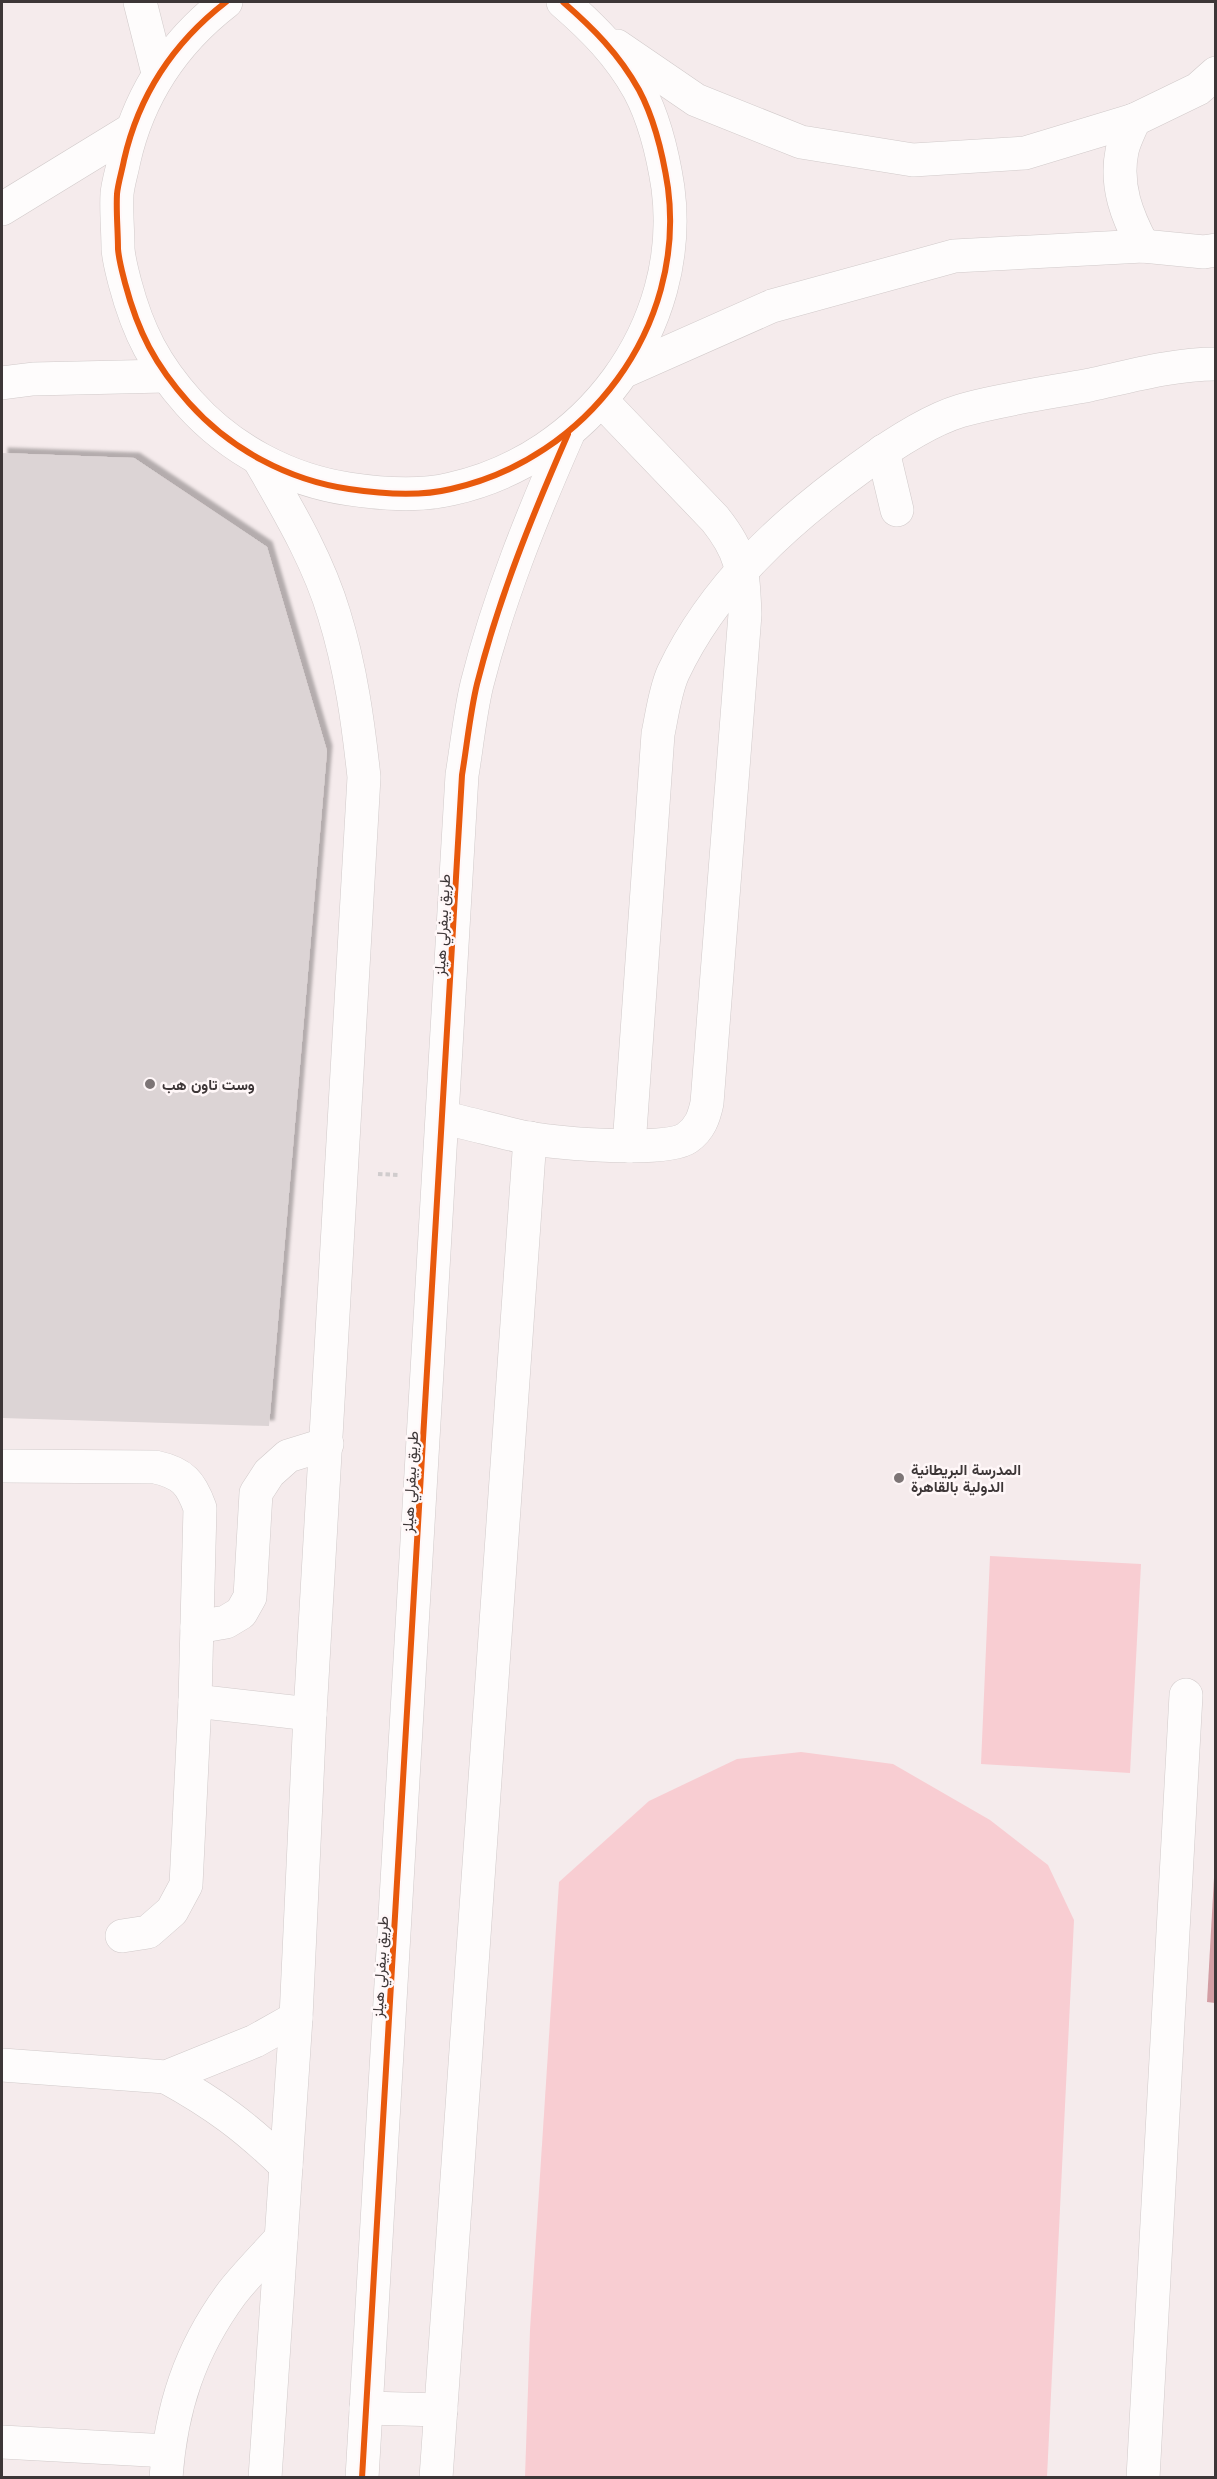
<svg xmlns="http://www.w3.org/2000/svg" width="1217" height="2479" font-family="Montserrat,Vazirmatn,sans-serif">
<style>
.green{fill:#f8cdd2}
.water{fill:#d39ea4}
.building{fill:#dcd4d5;filter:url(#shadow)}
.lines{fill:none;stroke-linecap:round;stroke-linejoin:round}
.minor-casing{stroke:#d1caca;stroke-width:34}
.path{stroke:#d0cccd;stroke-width:4;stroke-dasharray:4.5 3;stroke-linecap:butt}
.minor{stroke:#fefcfc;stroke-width:33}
.cycleway-casing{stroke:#fff7f8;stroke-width:10}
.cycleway{stroke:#e8590c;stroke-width:6}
.poi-dot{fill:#7d7576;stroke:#fff7f8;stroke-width:2}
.labels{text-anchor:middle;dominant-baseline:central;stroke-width:5;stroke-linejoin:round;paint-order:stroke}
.street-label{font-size:15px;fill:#3d3637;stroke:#fff7f8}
.poi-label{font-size:15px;font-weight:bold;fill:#3d3637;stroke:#fff7f8;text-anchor:start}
</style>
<defs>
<filter id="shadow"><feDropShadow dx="5.5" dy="-5.5" stdDeviation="1.5" flood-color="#0004"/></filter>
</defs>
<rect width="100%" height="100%" fill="#f5ebec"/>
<!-- green -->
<g class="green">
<path d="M990,1556L1141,1564L1130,1773L981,1764Z"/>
<path d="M801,1752L893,1764L990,1820L1048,1865L1074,1920L1047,2477H525L530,2330L559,1882L649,1801L737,1759Z"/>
</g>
<!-- water -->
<path class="water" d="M1215,1860L1216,2003H1215L1207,2002Z"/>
<!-- building -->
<path class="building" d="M2,453L134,458L267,547L327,751L269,1426L2,1418Z"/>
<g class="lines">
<!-- minor casing -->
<g class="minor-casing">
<g id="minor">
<path d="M140,2L158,73"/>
<path d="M226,2C173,43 139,94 124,160C122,171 118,183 117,194C116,212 118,231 118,249C119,261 122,271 125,283C138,332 155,365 189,403C230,449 288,480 349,489C382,494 418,497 451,489C587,459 686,327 668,188C663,155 655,120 639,90C619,54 593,28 563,2"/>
<path d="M617,46L696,100L801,142L913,160L1025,153L1134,120L1198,89L1216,73"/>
<path d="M1134,120C1130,130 1124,141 1122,151C1115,186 1127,216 1143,246"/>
<path d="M2,209L131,130"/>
<path d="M623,372L772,306L954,256L1143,246L1204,252L1216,250"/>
<path d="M2,383L33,379L165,376"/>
<path d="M883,451L897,510"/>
<path d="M260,461C288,510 318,560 334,614C351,669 358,722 364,777L310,1714L296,2018L265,2478"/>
<path d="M444,1118C472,1124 500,1132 528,1138C557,1143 666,1153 687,1138C700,1129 704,1117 707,1103L745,614C743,571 743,554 715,519L602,401"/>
<path d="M629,1146L658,734C662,715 665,691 673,673C714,586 785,522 861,467C890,446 927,421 960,411C1002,399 1047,393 1090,385C1131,376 1174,364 1216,364"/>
<path d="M2,1466L155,1467C183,1473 191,1483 200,1508L195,1701L186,1885L172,1911L148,1932L122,1936"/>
<path d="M197,1627L226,1622L241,1613L250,1597L256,1493L269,1473L288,1456L327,1444"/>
<path d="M195,1701L310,1714"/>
<path d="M2,2065L166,2077L255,2041L296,2018"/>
<path d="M166,2077C215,2104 246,2127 286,2166"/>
<path d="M366,2408L441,2410"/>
<path d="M2,2442L168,2451"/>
<path d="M166,2478C171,2408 190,2350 232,2293C247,2274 265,2256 281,2238"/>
<path d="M362,2478L462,775C467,745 470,713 477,684C499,597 532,516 568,434"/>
<path d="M436,2478L530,1138"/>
<path d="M1143,2478L1186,1695"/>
</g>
</g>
<!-- path -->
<path class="path" d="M378,1174L400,1175"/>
<!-- minor -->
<use href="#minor" class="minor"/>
<!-- cycleway casing -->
<g class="cycleway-casing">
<g id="cycleway">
<path d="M226,2C173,43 139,94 124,160C122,171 118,183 117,194C116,212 118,231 118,249C119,261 122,271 125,283C138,332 155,365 189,403C230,449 288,480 349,489C382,494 418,497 451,489C587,459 686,327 668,188C663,155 655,120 639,90C619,54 593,28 563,2"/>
<path d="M362,2478L462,775C467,745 470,713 477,684C499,597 532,516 568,434"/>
</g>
</g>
<!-- cycleway -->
<use href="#cycleway" class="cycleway"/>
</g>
<!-- markers -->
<g class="poi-dot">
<circle cx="150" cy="1084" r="6"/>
<circle cx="899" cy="1478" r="6"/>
</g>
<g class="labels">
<!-- street labels -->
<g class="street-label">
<text transform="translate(442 925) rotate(-87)">طريق بيفرلي هيلز</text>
<text transform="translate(410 1482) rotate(-87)">طريق بيفرلي هيلز</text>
<text transform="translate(380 1967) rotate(-87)">طريق بيفرلي هيلز</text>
</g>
<!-- poi labels -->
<g class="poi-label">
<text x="162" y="1084">وست تاون هب</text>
<text x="911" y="1469">المدرسة البريطانية<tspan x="911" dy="17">الدولية بالقاهرة</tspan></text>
</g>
</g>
<!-- border -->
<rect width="1217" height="2479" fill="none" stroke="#3d3637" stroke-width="6"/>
</svg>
